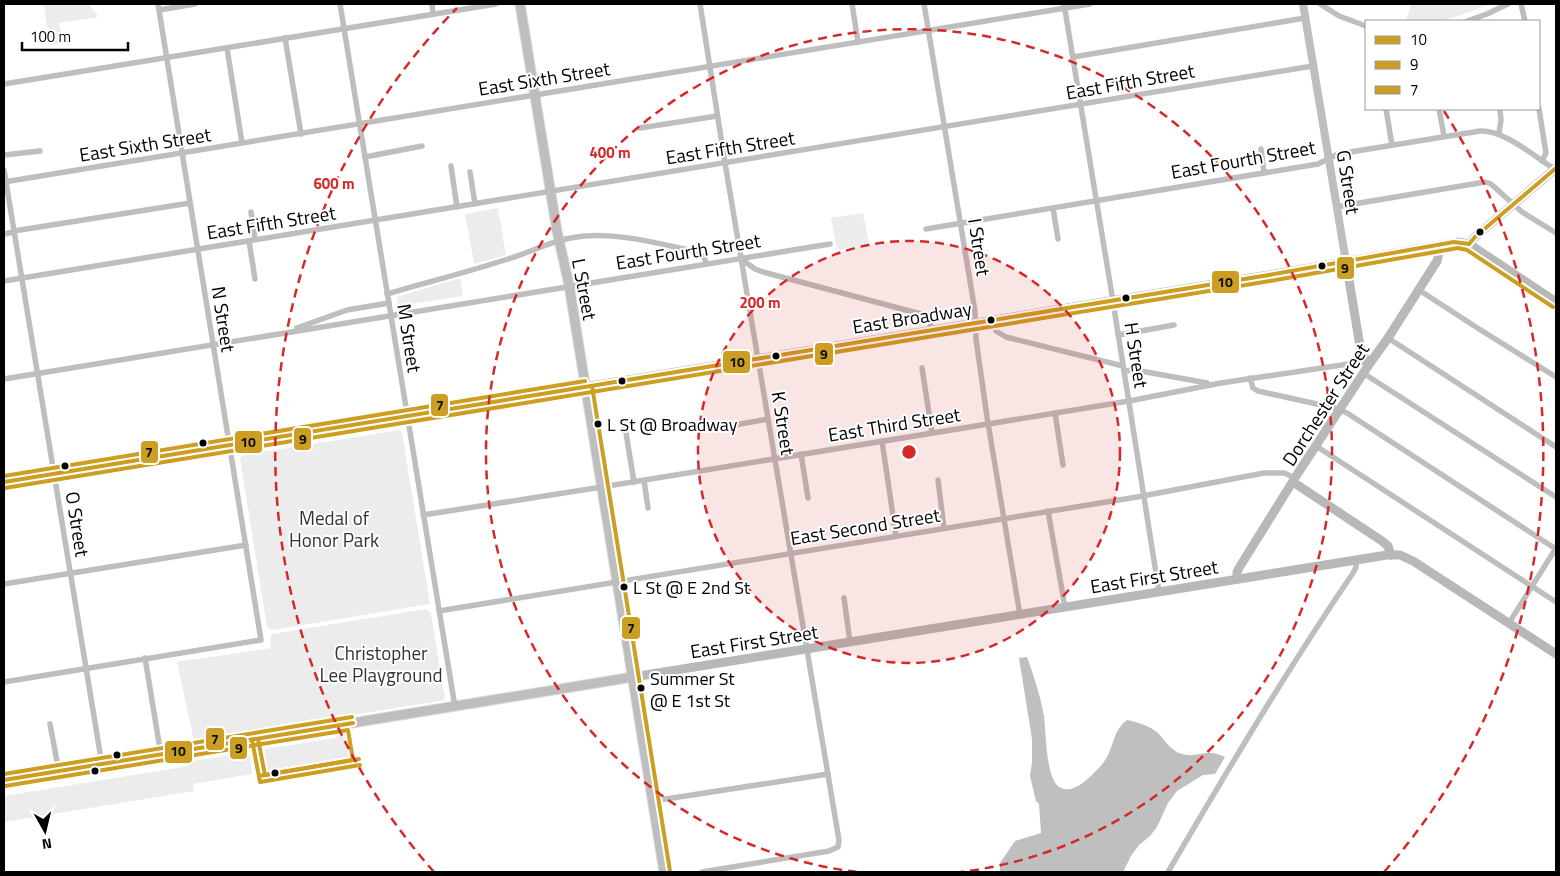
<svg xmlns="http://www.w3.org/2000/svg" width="1560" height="876" font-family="'Titillium Web',sans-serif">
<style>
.green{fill:#ececec}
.water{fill:#bfbfbf}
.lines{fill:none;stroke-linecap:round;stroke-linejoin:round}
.primary-casing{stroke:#dbdbdb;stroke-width:11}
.minor{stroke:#bebebe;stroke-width:5.5}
.tertiary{stroke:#bebebe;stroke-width:8}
.secondary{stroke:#b8b8b8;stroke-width:9}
.primary{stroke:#bebebe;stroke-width:9}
.bus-1-casing{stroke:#fff;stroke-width:8}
.bus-2-casing{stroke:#fff;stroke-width:8}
.bus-3-casing{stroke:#fff;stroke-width:8}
.bus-1{stroke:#cc9f23;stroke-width:4}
.bus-2{stroke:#cc9f23;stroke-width:4}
.bus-3{stroke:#cc9f23;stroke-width:4}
.ring{fill:none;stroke:#d62828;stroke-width:2.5;stroke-dasharray:9 6}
.bus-dot{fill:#000;stroke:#fff;stroke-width:2}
.labels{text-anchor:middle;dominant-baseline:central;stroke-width:4;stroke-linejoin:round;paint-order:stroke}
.bus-label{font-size:18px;fill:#000;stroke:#fff;text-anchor:start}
.street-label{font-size:19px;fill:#000;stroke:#fff}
.park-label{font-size:19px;fill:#333;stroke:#fff}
.centre{fill:#d62828;stroke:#fff;stroke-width:2.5}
.ring-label{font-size:15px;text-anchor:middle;font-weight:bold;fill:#d62828;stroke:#fff;stroke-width:4;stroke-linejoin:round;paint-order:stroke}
.line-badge{stroke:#fff;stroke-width:2}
.pale-badge-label{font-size:14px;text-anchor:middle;font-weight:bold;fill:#111}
</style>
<rect width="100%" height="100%" fill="#fff"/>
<!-- green -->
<g class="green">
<path d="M47,4H89C90,8 96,11 98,17L59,23L63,43L50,45L44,5Z"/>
<path d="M1411,4H1490L1459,16L1436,21H1406Z"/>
<path d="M498,208L506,255L474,264L465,214Z"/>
<path d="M863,213L869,244L837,250L831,218Z"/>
<path d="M460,278L463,296L398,306L397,297Z"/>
<path d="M400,430L402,433L430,604L272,630L267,627L240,459L243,455Z"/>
<path d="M426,609L431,613L445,700L194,741L177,662L271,648L270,639L272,634Z"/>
<path d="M345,734L348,737L351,756L349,758L265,772L262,770L260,750L335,738L337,735Z"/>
<path d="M247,750L250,755L252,774L193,784L194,791L4,822V796L189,766L193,761L231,755L234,752Z"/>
</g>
<!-- water -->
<path class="water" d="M1027,657C1034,676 1040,695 1044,716C1046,733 1046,771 1056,784C1067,797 1084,783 1093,774C1100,767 1107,760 1110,750C1115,738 1116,728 1127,720C1137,722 1151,726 1159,734C1165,741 1170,749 1179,753C1192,758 1199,753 1210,753C1215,753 1221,755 1225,757L1215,774L1203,775L1177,791L1168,803L1157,827L1150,836L1139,845L1131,856L1123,872H1000V863L1015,841L1041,833L1039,804L1036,801L1030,776L1032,762V739L1019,658Z"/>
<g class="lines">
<!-- primary casing -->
<g class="primary-casing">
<g id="primary">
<path d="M520,4L557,231L569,285L664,872"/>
<path d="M4,780L633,677"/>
</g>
</g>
<!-- minor -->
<g class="minor">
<path d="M340,4L455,707"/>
<path d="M432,4L433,14"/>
<path d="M700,4L725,163L839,840L838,847L829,851L702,872"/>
<path d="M852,4L858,42"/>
<path d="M924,4L968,269L975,311L976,339L987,417L1020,615"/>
<path d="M1064,4L1111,289L1159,592"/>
<path d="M1320,4L1339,16L1366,26"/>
<path d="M1521,4L1525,21"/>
<path d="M159,10L195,4"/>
<path d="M1467,21L1487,14L1508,4"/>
<path d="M285,38L301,134"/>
<path d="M227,48L242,143"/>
<path d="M1073,57L1305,18"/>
<path d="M4,84L496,4"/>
<path d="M1386,109L1392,145"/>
<path d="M1439,109L1444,136"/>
<path d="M1539,109L1546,153L1542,161"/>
<path d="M640,128L717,116"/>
<path d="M1499,133L1501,120L1500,109"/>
<path d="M1261,149L1264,172"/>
<path d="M4,155L40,151"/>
<path d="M365,157L422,146"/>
<path d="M451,166L457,207"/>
<path d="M4,170L102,765"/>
<path d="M470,172L475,204"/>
<path d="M4,182L1090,4"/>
<path d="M1336,207L1485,182L1491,184L1522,212L1556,233"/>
<path d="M1053,208L1058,239"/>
<path d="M251,212L255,239"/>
<path d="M926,229L1318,164L1338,154L1480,131C1505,130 1535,157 1556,170"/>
<path d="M14,231L190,203"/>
<path d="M4,234L14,232"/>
<path d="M249,241L255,279"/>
<path d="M741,259L755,269L763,272L921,314L929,319L932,330"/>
<path d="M4,281L1313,66"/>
<path d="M1419,290L1479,329L1556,377"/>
<path d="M387,294C428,282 468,272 508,259C534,251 557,238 585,236C615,234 645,240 675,247C686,250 704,250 706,263"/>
<path d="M992,320L996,331L1006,337L1123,366"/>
<path d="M297,328L347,310L389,303"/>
<path d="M1118,335L1174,325"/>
<path d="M1388,338L1556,447"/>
<path d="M922,368L932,433"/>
<path d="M1124,371L1135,370L1207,383"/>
<path d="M1363,373L1556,497"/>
<path d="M1250,378L1253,388L1258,391L1335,408L1347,413L1556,549"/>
<path d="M4,379L830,244"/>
<path d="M1055,413L1063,465"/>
<path d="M735,425L768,419"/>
<path d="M625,427L634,482"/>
<path d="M882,441L896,536"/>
<path d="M1316,446L1556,602"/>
<path d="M801,454L808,498"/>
<path d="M644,480L648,508"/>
<path d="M938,480L944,528"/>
<path d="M1048,511L1065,607"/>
<path d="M423,515L602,487L1129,401L1221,383L1355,363L1363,362L1370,363"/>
<path d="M4,584L246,545"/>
<path d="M844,598L850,642"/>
<path d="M439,611L1137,497L1264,473H1284L1295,478"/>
<path d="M1509,623L1556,548"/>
<path d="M145,658L161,755"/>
<path d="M4,682L261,640L158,4"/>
<path d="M50,724L59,772"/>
<path d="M653,801L828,774"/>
<path d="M1168,872C1227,771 1287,670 1353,573L1356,567V559"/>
</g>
<!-- tertiary -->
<path class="tertiary" d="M1303,4L1346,262"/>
<!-- secondary -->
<g class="secondary">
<path d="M1469,244L1475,237L1556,168"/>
<path d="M1346,262L1360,346L1364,357L1370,363"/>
<path d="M4,482L1269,275L1458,242L1469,244L1556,302"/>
<path d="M1293,482L1382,541L1388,546L1391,555"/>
<path d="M1237,579V572L1239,568L1298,473L1370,363L1388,338L1437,261L1439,253L1438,246"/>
<path d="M633,677L1387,555H1400L1413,561L1556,654"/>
</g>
<!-- primary -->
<use href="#primary" class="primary"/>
<!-- bus-1 casing -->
<g class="bus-1-casing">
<g id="bus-1">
<path d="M1469,244L1475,237L1556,168"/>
<path d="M4,482L1269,275L1454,242L1469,244"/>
<path d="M252,740L260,782L360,765"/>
<path d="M4,780L353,723"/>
</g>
</g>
<!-- bus-2 casing -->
<g class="bus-2-casing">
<g id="bus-2">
<path d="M5,488L1270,281L1458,248L1467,250L1553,307"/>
<path d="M5,786L348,730L353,760L259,776"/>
</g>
</g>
<!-- bus-3 casing -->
<g class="bus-3-casing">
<g id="bus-3">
<path d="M592,386L670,871"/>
<path d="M4,476L585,381"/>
<path d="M258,739L265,775L359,759"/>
<path d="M4,774L352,717"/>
</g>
</g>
<!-- bus-1 -->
<use href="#bus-1" class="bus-1"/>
<!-- bus-2 -->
<use href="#bus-2" class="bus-2"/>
<!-- bus-3 -->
<use href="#bus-3" class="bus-3"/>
</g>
<!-- distance rings -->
<circle cx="909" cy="452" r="211" fill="#d62828" fill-opacity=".12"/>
<g class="ring">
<circle cx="909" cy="452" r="211"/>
<path d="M857 872A423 423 0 1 1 961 872"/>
<path d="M434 872A634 634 0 0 1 457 8M1444 111A634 634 0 0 1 1384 872"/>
</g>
<!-- markers -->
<g class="bus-dot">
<circle cx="1480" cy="232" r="4.5"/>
<circle cx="1322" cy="266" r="4.5"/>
<circle cx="1126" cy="298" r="4.5"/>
<circle cx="991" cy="320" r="4.5"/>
<circle cx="776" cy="356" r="4.5"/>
<circle cx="622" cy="381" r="4.5"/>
<circle cx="598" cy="424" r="4.5"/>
<circle cx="203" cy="443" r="4.5"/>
<circle cx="65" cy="466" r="4.5"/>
<circle cx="624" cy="587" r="4.5"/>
<circle cx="641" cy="688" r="4.5"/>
<circle cx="117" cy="755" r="4.5"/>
<circle cx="95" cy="771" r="4.5"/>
<circle cx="275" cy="773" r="4.5"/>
</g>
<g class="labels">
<!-- bus labels -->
<g class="bus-label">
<text x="607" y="424">L St @ Broadway</text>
<text x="633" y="587">L St @ E 2nd St</text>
<text x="650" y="678">Summer St<tspan x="650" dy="22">@ E 1st St</tspan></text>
</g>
<!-- street labels -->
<g class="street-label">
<text transform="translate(544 78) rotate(-9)">East Sixth Street</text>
<text transform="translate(1130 81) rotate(-10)">East Fifth Street</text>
<text transform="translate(145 144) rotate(-9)">East Sixth Street</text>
<text transform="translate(730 147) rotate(-9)">East Fifth Street</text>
<text transform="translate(1243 159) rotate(-10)">East Fourth Street</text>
<text transform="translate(1349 182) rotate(81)">G Street</text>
<text transform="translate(271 222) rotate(-9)">East Fifth Street</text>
<text transform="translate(980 247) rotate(81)">I Street</text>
<text transform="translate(688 251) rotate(-9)">East Fourth Street</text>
<text transform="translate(585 289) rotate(79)">L Street</text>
<text transform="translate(912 317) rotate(-9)">East Broadway</text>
<text transform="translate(224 319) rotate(81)">N Street</text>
<text transform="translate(410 338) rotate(81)">M Street</text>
<text transform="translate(1137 355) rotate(81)">H Street</text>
<text transform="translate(1325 404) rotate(-57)">Dorchester Street</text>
<text transform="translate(784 423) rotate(81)">K Street</text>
<text transform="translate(894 424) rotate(-9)">East Third Street</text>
<text transform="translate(78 524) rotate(81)">O Street</text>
<text transform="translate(865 526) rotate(-9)">East Second Street</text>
<text transform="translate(1154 576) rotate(-9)">East First Street</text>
<text transform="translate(754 641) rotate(-9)">East First Street</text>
</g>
<!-- park labels -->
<g class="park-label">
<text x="334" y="517">Medal of<tspan x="334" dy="22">Honor Park</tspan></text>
<text x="381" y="652">Christopher<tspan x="381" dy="22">Lee Playground</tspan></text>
</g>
</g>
<circle cx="909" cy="452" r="8" class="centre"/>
<g class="ring-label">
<text x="610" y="158">400 m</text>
<text x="334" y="189">600 m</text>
<text x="760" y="308">200 m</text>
</g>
<g class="line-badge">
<rect x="1336" y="256" width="19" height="24" rx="5" fill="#cc9f23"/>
<rect x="1211" y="270" width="29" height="24" rx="5" fill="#cc9f23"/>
<rect x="814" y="342" width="20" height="24" rx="5" fill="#cc9f23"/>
<rect x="722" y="350" width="29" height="24" rx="5" fill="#cc9f23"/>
<rect x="430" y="393" width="19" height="24" rx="5" fill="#cc9f23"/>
<rect x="293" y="427" width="19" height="24" rx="5" fill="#cc9f23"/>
<rect x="234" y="430" width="29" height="24" rx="5" fill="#cc9f23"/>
<rect x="140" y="440" width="19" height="24" rx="5" fill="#cc9f23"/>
<rect x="621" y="616" width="20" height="24" rx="5" fill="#cc9f23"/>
<rect x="205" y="727" width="20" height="24" rx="5" fill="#cc9f23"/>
<rect x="229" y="736" width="19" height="24" rx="5" fill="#cc9f23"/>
<rect x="164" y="740" width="29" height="24" rx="5" fill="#cc9f23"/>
</g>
<g class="pale-badge-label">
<text x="1345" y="273">9</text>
<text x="1225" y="287">10</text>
<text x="824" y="359">9</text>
<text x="737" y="367">10</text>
<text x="440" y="410">7</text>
<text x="303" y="444">9</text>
<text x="248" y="447">10</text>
<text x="149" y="457">7</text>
<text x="631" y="633">7</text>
<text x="215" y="744">7</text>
<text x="239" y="753">9</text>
<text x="178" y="756">10</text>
</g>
<!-- border -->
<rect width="1560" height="876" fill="none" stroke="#000000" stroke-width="10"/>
<!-- legend -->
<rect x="1365" y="20" width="175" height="90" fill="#ffffff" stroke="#999999"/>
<rect x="1375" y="36" width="25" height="8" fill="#cc9f23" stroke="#999999"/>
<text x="1410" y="45" font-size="15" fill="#000000">10</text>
<rect x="1375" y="61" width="25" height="8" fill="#cc9f23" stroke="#999999"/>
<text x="1410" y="70" font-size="15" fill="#000000">9</text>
<rect x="1375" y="86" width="25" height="8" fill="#cc9f23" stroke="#999999"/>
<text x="1410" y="95" font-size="15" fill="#000000">7</text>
<!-- north arrow -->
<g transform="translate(45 831) rotate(172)" stroke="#ffffff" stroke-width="4" paint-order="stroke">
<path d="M0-4L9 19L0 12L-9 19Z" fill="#000000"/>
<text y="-8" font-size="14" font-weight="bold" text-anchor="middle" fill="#000000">N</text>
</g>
<!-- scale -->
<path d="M22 42v8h106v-8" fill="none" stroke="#000000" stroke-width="2.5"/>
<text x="30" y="42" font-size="15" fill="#000000" stroke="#ffffff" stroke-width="4" paint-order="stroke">100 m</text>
</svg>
